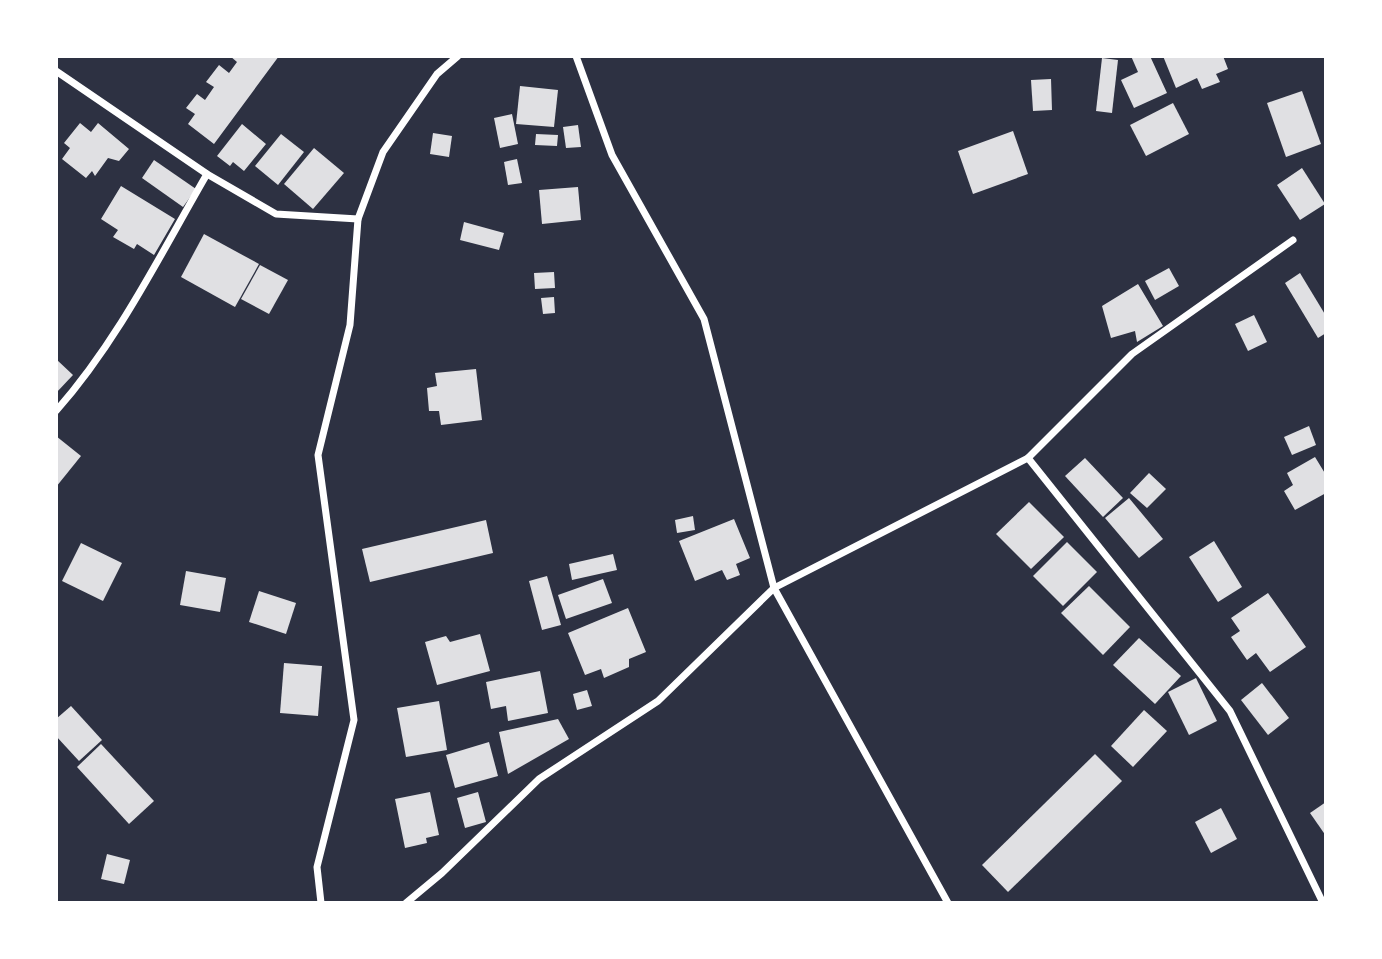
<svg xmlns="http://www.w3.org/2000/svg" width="1382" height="959" font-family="Figtree,sans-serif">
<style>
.building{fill:#e0e0e3}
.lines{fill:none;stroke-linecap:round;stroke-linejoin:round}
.minor{stroke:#fff;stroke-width:7}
</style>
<rect width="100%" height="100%" fill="#2d3142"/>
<!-- building -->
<g class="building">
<path d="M230,56H279L214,144L188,124L195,114L186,108L197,94L205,100L214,87L206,82L219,65L229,73L237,62Z"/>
<path d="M1131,56H1150L1167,93L1134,108L1121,80L1138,72Z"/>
<path d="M1163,56H1223L1228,69L1216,74L1220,82L1202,89L1197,78L1176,88Z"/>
<path d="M1102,58L1118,60L1112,113L1096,111Z"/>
<path d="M1051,79L1052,110L1033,111L1031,80Z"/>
<path d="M520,86L558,90L554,127L516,124Z"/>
<path d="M1302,91L1321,144L1286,157L1267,103Z"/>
<path d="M1173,103L1189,134L1146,156L1130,125Z"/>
<path d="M512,114L518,144L500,148L494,118Z"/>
<path d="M80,123L91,132L98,123L129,149L119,161L108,158L95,176L92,171L86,178L62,159L70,148L64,143Z"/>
<path d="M242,124L266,144L244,171L233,162L230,166L217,156Z"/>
<path d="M578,125L581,147L566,148L563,127Z"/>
<path d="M1013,131L1028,174L973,194L958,151Z"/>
<path d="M433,133L452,136L449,157L430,154Z"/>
<path d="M281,134L304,152L278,185L255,166Z"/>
<path d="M536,134L558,135L557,146L535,145Z"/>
<path d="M314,148L344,173L313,209L284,184Z"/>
<path d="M517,159L522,183L508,185L504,162Z"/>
<path d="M154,160L196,189L183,207L142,178Z"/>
<path d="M1302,168L1325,204L1300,220L1277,185Z"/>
<path d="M121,186L175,219L154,255L137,244L134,249L113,237L118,230L101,219Z"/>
<path d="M578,187L581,220L542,224L539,190Z"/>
<path d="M464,222L504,233L499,250L460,240Z"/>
<path d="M204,234L259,264L235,307L181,277Z"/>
<path d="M260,265L288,280L269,314L241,299Z"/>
<path d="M1169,268L1179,286L1155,300L1145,281Z"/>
<path d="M554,272L555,288L535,289L534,273Z"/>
<path d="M1300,273L1326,316V333L1318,338L1285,283Z"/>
<path d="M1138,284L1163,326L1137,342L1135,331L1111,338L1102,306Z"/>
<path d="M554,297L555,313L543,314L541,298Z"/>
<path d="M1254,315L1267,342L1248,351L1235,324Z"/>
<path d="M56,359L73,375L56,393Z"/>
<path d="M476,369L482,420L441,425L439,411H429L427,388L437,386L435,373Z"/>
<path d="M1309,426L1316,445L1292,455L1284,437Z"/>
<path d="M56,436L81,456L56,487Z"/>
<path d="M1315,457L1326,475V493L1295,510L1284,491L1293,485L1287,473Z"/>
<path d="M1085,458L1123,498L1103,517L1065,476Z"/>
<path d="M1149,473L1166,489L1147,508L1130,493Z"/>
<path d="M1129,498L1163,539L1139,558L1105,518Z"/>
<path d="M1029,502L1064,537L1031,569L996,534Z"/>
<path d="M693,516L695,530L677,533L675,520Z"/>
<path d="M734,519L750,558L736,564L740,575L727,580L722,570L695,581L679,541Z"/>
<path d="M486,520L493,553L370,582L362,549Z"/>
<path d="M1214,541L1242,587L1218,602L1189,557Z"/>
<path d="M1067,542L1097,572L1063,606L1033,576Z"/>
<path d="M81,543L122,563L103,601L62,581Z"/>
<path d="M613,554L617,570L572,580L569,564Z"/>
<path d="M186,571L226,578L220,612L180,605Z"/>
<path d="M547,576L561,625L542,630L529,581Z"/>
<path d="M603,579L612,603L566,619L558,595Z"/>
<path d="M1089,586L1130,627L1103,655L1061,613Z"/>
<path d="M259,591L296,603L286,634L249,622Z"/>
<path d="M1268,593L1306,647L1270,672L1256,653L1247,660L1231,637L1240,631L1231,618Z"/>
<path d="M628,608L646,652L629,659V667L604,678L601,669L585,675L568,633Z"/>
<path d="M480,634L490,671L437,685L425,642L446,636L450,642Z"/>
<path d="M1139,638L1181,676L1155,704L1113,665Z"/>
<path d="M284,663L322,666L318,716L280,713Z"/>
<path d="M540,671L548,713L508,721L506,706L491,709L486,682Z"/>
<path d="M1196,678L1217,721L1189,735L1168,692Z"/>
<path d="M1262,683L1289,718L1268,735L1241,700Z"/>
<path d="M587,690L592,706L577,710L573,694Z"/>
<path d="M439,701L447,750L406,757L397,708Z"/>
<path d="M71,706L102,740L79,761L56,736V719Z"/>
<path d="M1144,710L1167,731L1133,767L1111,746Z"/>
<path d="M558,719L569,739L508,774L499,732Z"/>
<path d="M489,742L498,776L455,788L446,755Z"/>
<path d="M101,744L154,801L129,824L77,767Z"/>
<path d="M1095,754L1122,781L1008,892L982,865Z"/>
<path d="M430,792L439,835L426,838L427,843L405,848L395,799Z"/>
<path d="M478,792L486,822L465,828L457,798Z"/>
<path d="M1326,802V836L1310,813Z"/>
<path d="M1221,808L1237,839L1211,853L1195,822Z"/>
<path d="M107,854L130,860L124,884L101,879Z"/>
</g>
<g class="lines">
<!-- minor -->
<g class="minor">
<path d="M576,56L612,155L704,319L774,588L948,903"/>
<path d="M56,71L207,174L276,214L358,219"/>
<path d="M56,411C118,341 160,255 207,174"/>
<path d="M1028,458L1230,711L1323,903"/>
<path d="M321,903L317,867L354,720L318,455L350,325L358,219L383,152L437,74L458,56"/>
<path d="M406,903L442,873L539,779L658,701L774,588L1028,458L1132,354L1293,240"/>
</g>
</g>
<!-- border -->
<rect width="1382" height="959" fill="none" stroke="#ffffff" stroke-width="116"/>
</svg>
